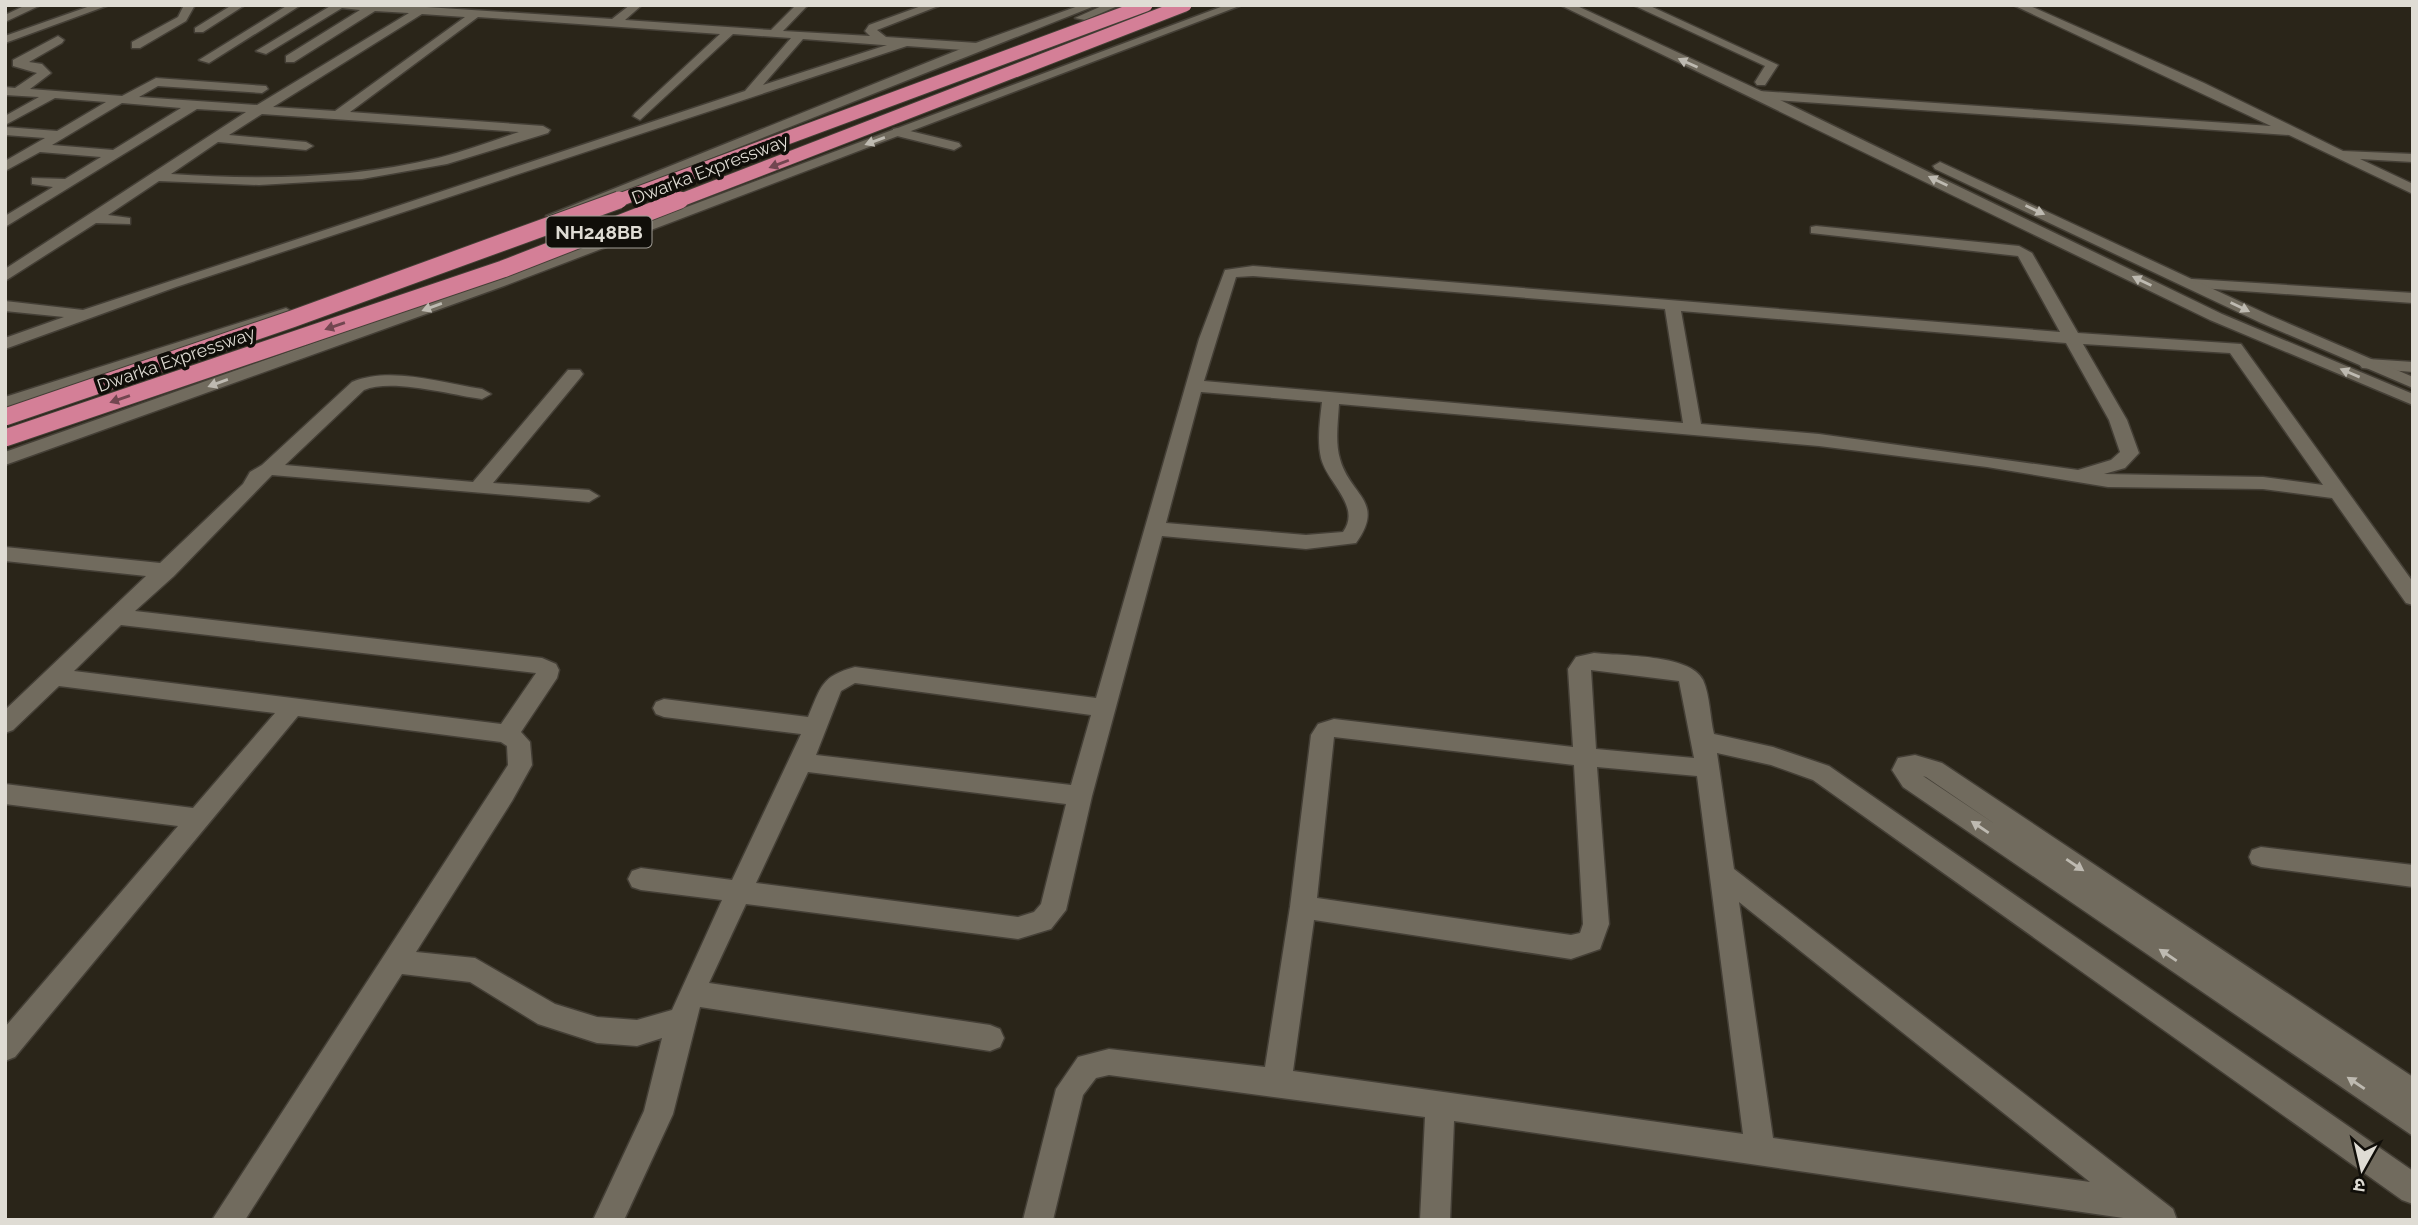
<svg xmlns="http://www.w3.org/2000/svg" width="2418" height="1225" font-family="Raleway,'Noto Sans Devanagari',sans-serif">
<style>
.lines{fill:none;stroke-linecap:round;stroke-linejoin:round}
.street-casing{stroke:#443f36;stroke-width:3}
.secondary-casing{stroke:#443f36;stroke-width:3}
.street{fill:#716b5e;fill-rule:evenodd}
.secondary{fill:#716b5e;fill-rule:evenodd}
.highway-bridge-far1-casing{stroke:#443f36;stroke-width:15;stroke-linecap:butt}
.highway-bridge-casing{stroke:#443f36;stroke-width:19;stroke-linecap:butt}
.highway-bridge-far1{stroke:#d47f97;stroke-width:13}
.highway-bridge{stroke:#d47f97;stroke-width:17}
.oneway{fill:#bebab1}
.oneway2{fill:#724650}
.labels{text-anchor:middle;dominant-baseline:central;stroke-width:7;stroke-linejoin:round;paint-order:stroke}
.far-street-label{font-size:18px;fill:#dfdcd4;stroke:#100e09}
.shield{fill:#100e09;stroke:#a19e97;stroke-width:2}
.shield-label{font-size:19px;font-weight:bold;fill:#dfdcd4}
</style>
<rect width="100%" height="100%" fill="#2a2519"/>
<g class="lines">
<!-- street casing -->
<g class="street-casing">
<g id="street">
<path d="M26,5H41L5,22V15Z"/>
<path d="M93,5H109L5,43V36Z"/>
<path d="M184,5H195L186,21L140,48H132V42L178,17Z"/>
<path d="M232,5H245L203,32H195V28Z"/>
<path d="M288,5H301L209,63L199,60Z"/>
<path d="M332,5H396L612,19L630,5H642L625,20L771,30L796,5H808L783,31L870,36L865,31L869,25L924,5H941L877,30L886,37L977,43L983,47L977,51L907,46L176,287L5,349V338L64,317L5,311V301L83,310L745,91L791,38L733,34L640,120L633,116L635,113L720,34L478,17L350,112L543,126L550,130L548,133L447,164L362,179L259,185L159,181L108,215L130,218V224L96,223L5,281V269L246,112L197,109L5,227V216L53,187L32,184V178L65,179L101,157L40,152L5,171V161L45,138L5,135V127L57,131L106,102L55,98L5,125V116L39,97L5,95V87L15,88L37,73L13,66V60L58,36L64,40L62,43L29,62L42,64L51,73L30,89L122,96L156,78L266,86L268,89L262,93L158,86L139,97L257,105L409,13L375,11L294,62H286V56L360,10L342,8L266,54L256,51ZM422,14L465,17L335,111L273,107ZM803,39L883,45H887L763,85ZM122,103L181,108L113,150L52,145ZM262,114L519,132C492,141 465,151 438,158C351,179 259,180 171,174L218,142L306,150L313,146L306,142L229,135Z"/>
<path d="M1633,5H1648L1778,65L1765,85H1757L1755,82L1765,66Z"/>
<path d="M2013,5H2028L2204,83L2343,151L2413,154V162L2360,159L2413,184V194L2289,135L1759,99L1753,95L1759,91L2271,126Z"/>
<path d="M898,128L959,143L961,146L954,150L893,135V129Z"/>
<path d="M1816,226L2019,246L2032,253L2078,333L2241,344L2413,582V605L2406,603L2332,498L2263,489L2108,487L1987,467L1819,446L1339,404C1338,422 1335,442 1340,459C1350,496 1386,501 1356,543L1306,549L1162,536L1092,796L1066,910L1051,929L1018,939L746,904L709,983L990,1025L1000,1029L1004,1038L1000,1047L990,1051L700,1007L673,1114L624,1220H593L644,1111L662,1038L637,1046L597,1043L538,1024L470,982L402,974L245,1220H212L508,765L507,746L501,742L298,716L15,1057L5,1061V1027L178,826L5,804V784L193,808L275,713L59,686L13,730L5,733V710L146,576L5,561V547L160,563L243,484L250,472L262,465L352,382C391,366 441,383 482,389L491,394L482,399C451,395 392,378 364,390L285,465L473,482L568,370H580L583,374L580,378L493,483L589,490L599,496L589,502L272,475L174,576L135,611L542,658L556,664L559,670L557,678L521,732L530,742L532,765L512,801L416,952L475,958L555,1004L597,1017L637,1020L672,1010L722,900L641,890L632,887L628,879L632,871L641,868L732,880L801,734L664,717L656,714L653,708L656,702L664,699L808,717C821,687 821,676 855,667L1096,698L1199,339L1225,270L1253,266L2060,332L2018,256L1811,233V227ZM1253,276L1665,309L1683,423L1204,381L1236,277ZM1681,311L2066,343L2109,420L2120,452L2111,460L2078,470L1819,434L1701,424ZM2083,344L2230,353L2323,485L2263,477L2104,474L2125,468L2139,453L2127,420ZM1201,392L1322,402C1320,420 1317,440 1321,458C1327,483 1362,506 1343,532L1306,535L1166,523ZM121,625L536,673L501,724L74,671ZM855,683L1091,715L1071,785L816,755L841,691ZM808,772L1066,804L1041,904L1034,912L1018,917L756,883Z"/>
<path d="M2192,279L2413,293V303L2186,287L2184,284Z"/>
<path d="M2368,359L2413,362V372L2362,368L2359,364L2362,360Z"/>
<path d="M1594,653C1621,656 1690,654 1703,680C1710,695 1710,718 1714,734L1773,747L1829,766L2413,1171V1204L2402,1200L1813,780L1771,765L1717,753L1734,869L2173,1209L2177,1220H2137L1454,1121L1450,1220H1420L1425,1117L1109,1075L1096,1078L1083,1095L1053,1220H1023L1056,1089L1078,1057L1109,1049L1265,1067L1290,907L1311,735L1318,724L1334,719L1573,747L1568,669L1576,657ZM1591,670L1679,681L1694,758L1596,749ZM1334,737L1574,765L1583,924L1580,933L1571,935L1317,898ZM1597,767L1697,776L1743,1134L1293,1071L1314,920L1571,959L1600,949L1609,924ZM1739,902L2090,1182L1773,1138Z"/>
<path d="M1915,755L1942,763L2413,1077V1136L1903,787L1892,770L1898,758ZM1923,776L1926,777L1995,824Z"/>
<path d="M2261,847L2413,865V887L2261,867L2252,864L2249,857L2252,850Z"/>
</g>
</g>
<!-- secondary casing -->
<g class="secondary-casing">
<g id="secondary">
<path d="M1081,5H1097L558,219L553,220L546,216L973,44Z"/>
<path d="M1104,5H1120L1085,20L1075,18Z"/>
<path d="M1226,5H1242L504,286L5,465V452L492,280Z"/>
<path d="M1560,5H1575L1772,96L2222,314L2413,394V405L2210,320Z"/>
<path d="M1940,162L2271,316L2413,377V388L2259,322L1935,169L1933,166Z"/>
<path d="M286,308L294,313L292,316L5,408V397Z"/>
</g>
</g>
<!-- street -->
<use href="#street" class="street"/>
<!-- secondary -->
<use href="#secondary" class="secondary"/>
<!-- highway-bridge-far1 casing -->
<g class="highway-bridge-far1-casing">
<g id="highway-bridge-far1">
<path d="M614,202L1146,5"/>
<path d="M676,202L1185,5"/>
</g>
</g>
<!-- highway-bridge casing -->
<g class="highway-bridge-casing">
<g id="highway-bridge">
<path d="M5,417L292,319L619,200"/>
<path d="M5,438L503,269L680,200"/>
</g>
</g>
<!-- highway-bridge-far1 -->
<use href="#highway-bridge-far1" class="highway-bridge-far1"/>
<!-- highway-bridge -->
<use href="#highway-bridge" class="highway-bridge"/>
</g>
<!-- one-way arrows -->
<defs><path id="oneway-solid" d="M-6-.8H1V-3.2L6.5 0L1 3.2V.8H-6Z" transform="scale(1.75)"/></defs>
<g class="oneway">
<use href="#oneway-solid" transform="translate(1688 63) rotate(-156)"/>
<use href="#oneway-solid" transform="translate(875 141) rotate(160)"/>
<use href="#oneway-solid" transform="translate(1938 181) rotate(-154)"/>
<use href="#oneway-solid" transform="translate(2035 210) rotate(25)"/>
<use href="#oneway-solid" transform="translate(2142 281) rotate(-154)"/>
<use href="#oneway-solid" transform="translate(432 307) rotate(160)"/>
<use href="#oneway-solid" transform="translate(2240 307) rotate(26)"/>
<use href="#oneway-solid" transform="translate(2350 373) rotate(-157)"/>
<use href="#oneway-solid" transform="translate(218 383) rotate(160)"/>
<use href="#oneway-solid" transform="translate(1980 827) rotate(-146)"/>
<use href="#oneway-solid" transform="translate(2075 865) rotate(34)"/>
<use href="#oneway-solid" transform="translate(2168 955) rotate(-146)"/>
<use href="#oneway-solid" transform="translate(2356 1083) rotate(-146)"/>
</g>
<g class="oneway2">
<use href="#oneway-solid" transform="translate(779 164) rotate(159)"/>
<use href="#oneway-solid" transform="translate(335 326) rotate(161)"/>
<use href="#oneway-solid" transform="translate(120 399) rotate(161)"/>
</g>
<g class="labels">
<!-- far-street labels -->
<g class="far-street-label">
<text transform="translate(710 169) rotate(-21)">Dwarka Expressway</text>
<text transform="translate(176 359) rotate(-19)">Dwarka Expressway</text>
</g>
<!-- shield labels -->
<rect class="shield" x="546.5" y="216.5" width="105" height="31" rx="5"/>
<g class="shield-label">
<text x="599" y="232">NH248BB</text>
</g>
</g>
<!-- border -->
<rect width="2418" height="1225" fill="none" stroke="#dfdcd4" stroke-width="14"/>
<!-- north arrow -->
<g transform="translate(2362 1169) rotate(188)" stroke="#100e09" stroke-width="5" paint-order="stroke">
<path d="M0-5L12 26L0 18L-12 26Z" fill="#dfdcd4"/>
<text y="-10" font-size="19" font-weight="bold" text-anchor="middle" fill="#dfdcd4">उ</text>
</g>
</svg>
